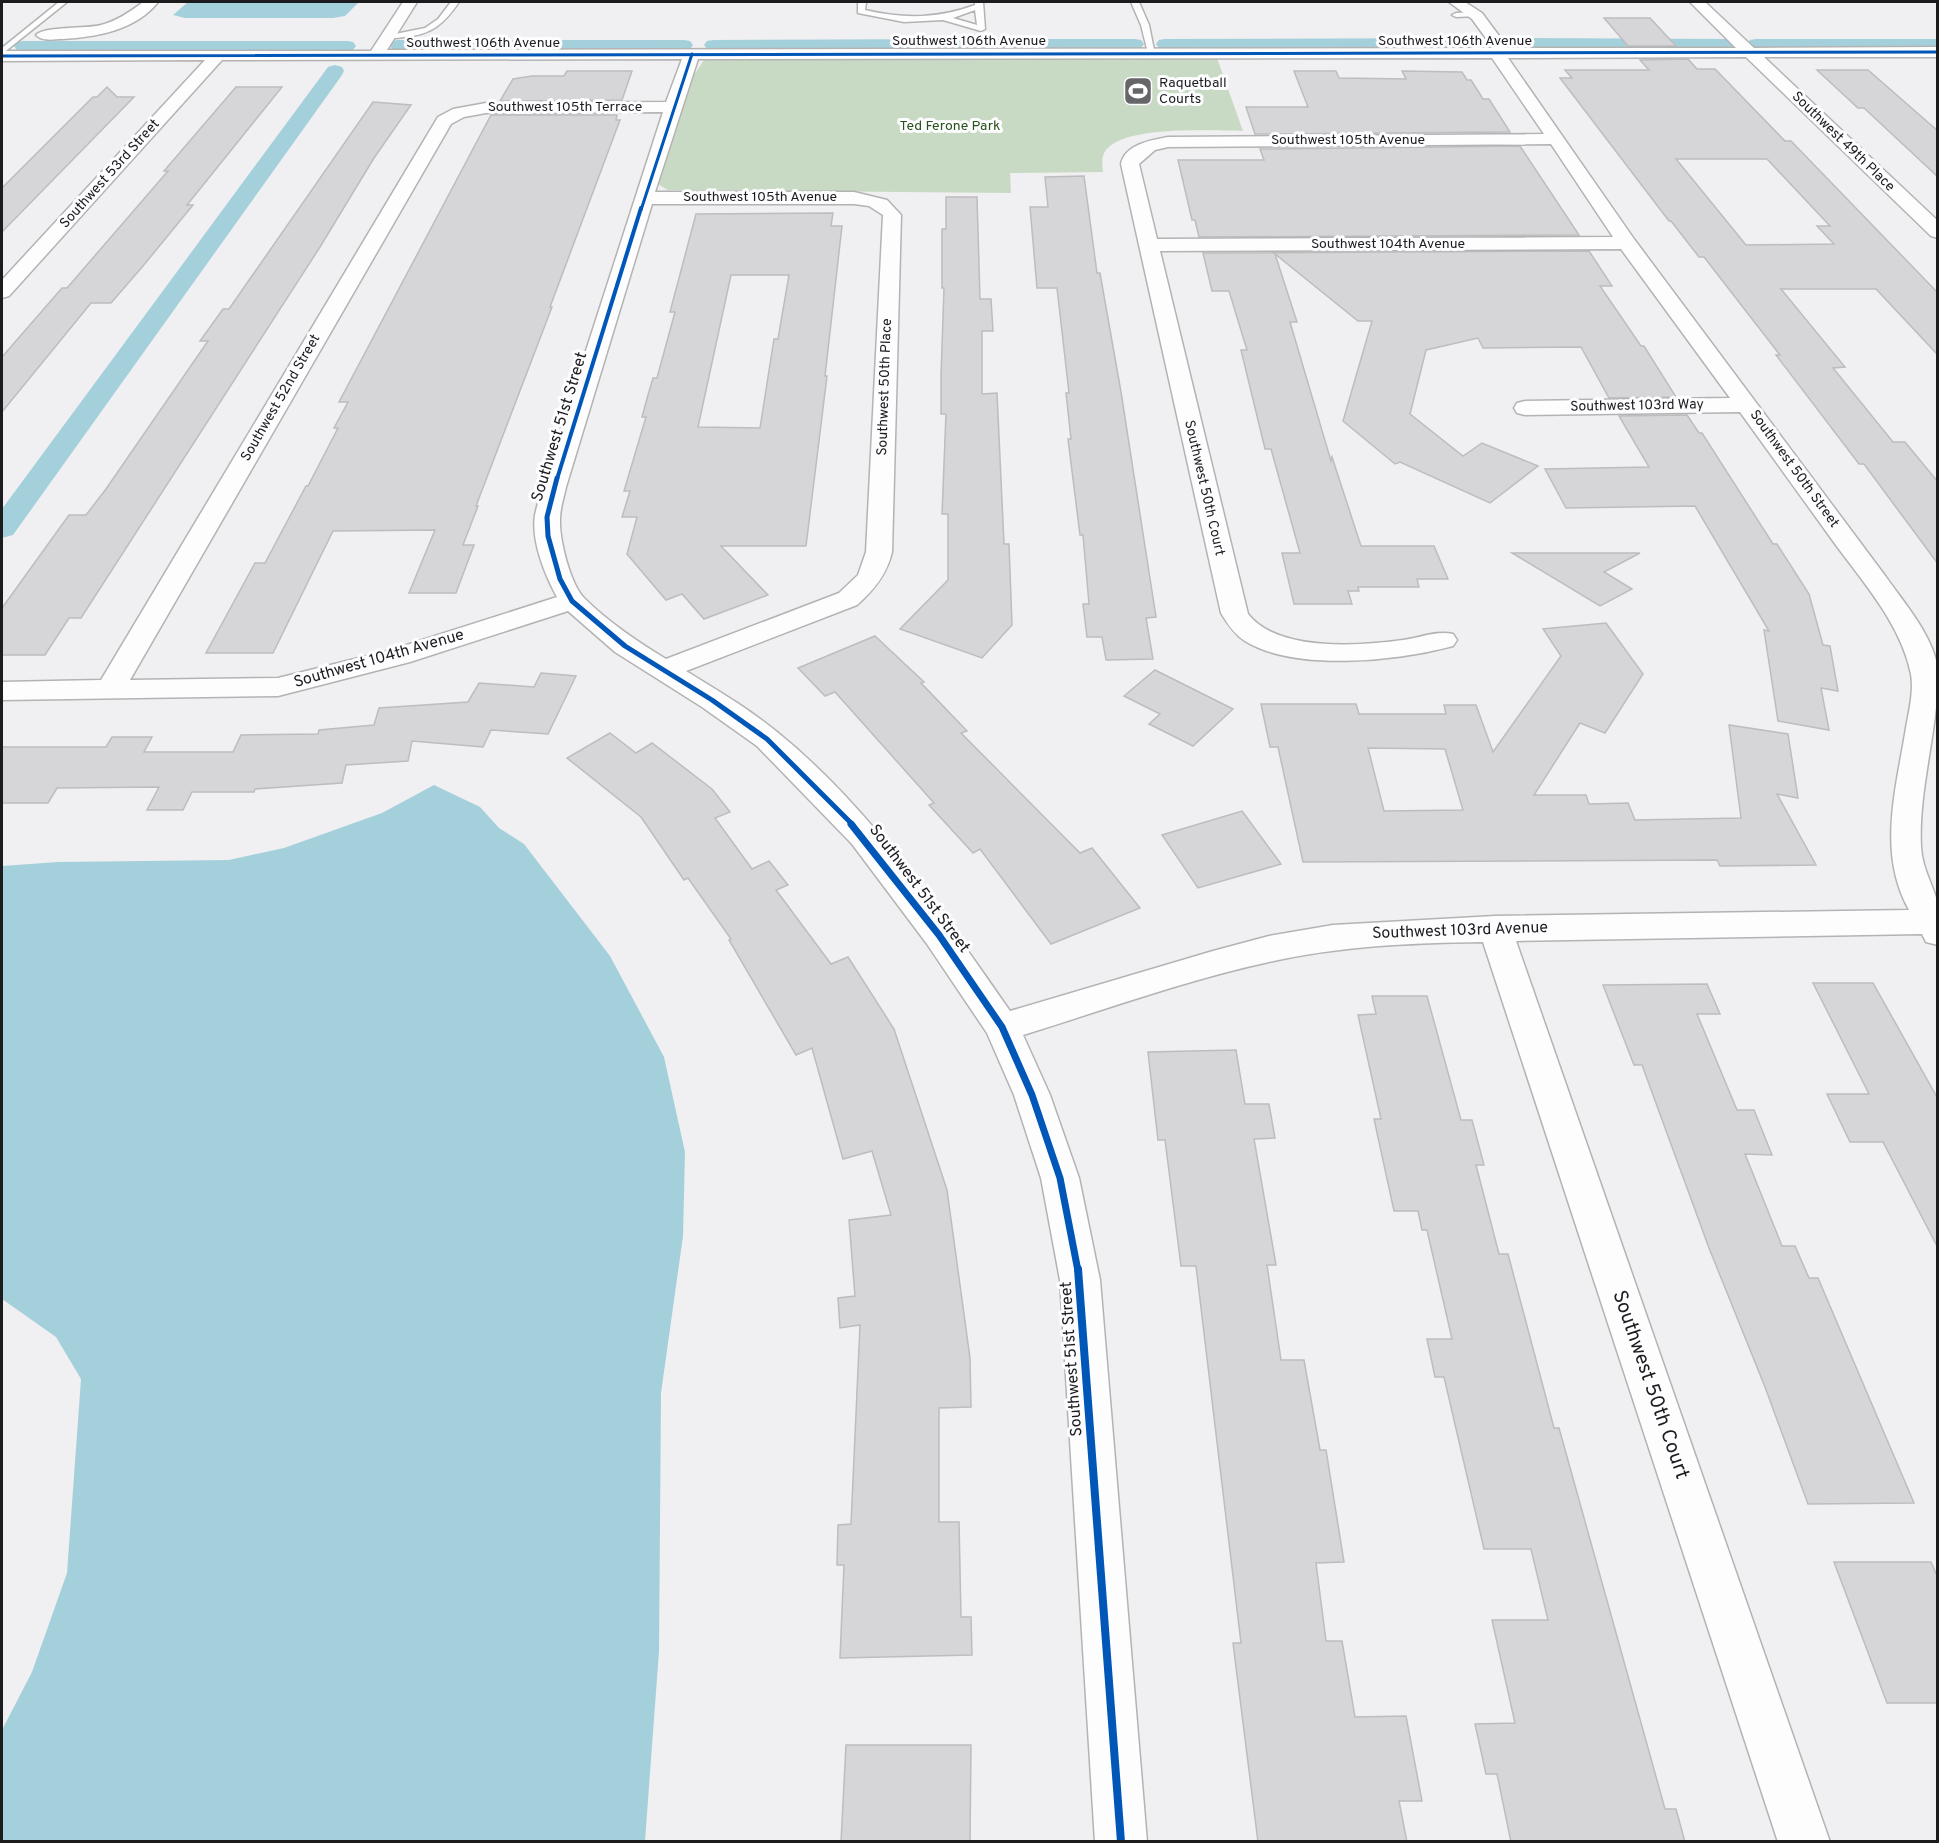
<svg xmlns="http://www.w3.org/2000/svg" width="1939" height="1843" font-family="Overpass,sans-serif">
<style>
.green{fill:#c9dac4}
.water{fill:#a4d0db}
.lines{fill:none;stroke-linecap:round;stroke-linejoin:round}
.canal{fill:#a4d0db;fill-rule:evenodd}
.building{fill:#d6d5d7;stroke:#bdbcbe;stroke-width:1.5;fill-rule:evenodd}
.lane-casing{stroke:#b4b3b4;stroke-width:3}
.street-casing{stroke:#b4b3b4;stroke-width:3}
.lane{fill:#fdfdfd;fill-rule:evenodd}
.street{fill:#fdfdfd;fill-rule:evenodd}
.cycleway-far4-casing{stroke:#fdfcfe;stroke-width:5}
.cycleway-far3-casing{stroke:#fdfcfe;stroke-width:6}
.cycleway-far2-casing{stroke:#fdfcfe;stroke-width:8}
.cycleway-far1-casing{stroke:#fdfcfe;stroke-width:10}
.cycleway-casing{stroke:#fdfcfe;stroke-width:12}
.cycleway-far4{stroke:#0057b8;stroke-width:3}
.cycleway-far3{stroke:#0057b8;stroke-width:4}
.cycleway-far2{stroke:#0057b8;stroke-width:5}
.cycleway-far1{stroke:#0057b8;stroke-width:7}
.cycleway{stroke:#0057b8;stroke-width:8}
.labels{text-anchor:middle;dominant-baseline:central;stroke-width:6;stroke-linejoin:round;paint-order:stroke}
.far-street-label{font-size:14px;fill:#1c1b1d;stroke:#fdfcfe}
.far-poi-label{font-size:14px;fill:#1c1b1d;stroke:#fdfcfe;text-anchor:start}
.far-park-label{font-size:14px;fill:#275219;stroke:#fdfcfe}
.street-label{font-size:16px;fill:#1c1b1d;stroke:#fdfcfe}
.near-street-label{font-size:20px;fill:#1c1b1d;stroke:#fdfcfe}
</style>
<rect width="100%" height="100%" fill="#f0eff1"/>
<!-- green -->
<path class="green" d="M737,58H1217L1243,131C1212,131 1126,125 1106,150C1101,157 1102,164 1103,172L1010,173L1011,193L668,190L656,183L694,75L704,60Z"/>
<!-- water -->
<g class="water">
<path d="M188,2H359L345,16L333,18H185L173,15Z"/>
<path d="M434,785L480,807L499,828L524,844L610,956L664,1057L685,1152L683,1236L661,1393L659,1651L645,1841H2V1730L32,1672L67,1573L81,1379L56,1337L2,1299V866L58,862L229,860L284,848L382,813Z"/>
</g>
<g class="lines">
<!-- canal -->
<g class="canal">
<path d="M1468,38L1474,39L1477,43L1474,47L1165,49L1159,48L1156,44L1159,40L1165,39Z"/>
<path d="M1520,38L1726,39L1732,40L1735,44L1732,48L1726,49L1514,47L1511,43L1514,39Z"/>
<path d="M967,39L973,40L976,44L973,48L713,50L707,49L704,45L707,41L713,40Z"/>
<path d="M996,39H1135L1141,40L1144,44L1141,48L1135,49L990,48L987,44L990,40Z"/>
<path d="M1756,39H1938V49L1750,48L1747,44L1750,40Z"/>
<path d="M398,40H684L690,41L693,45L690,49L684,50L392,49L389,45L392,41Z"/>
<path d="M23,41H347L353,42L356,46L353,50L347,51L17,50L14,46L17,42Z"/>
<path d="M335,65L342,67L344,71L342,75L13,535L2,538V509L328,67Z"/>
</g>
</g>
<!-- building -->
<g class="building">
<path d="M1604,18H1650L1676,46H1628Z"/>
<path d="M1688,59L1697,69H1715L1785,141H1791L1938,293V355L1876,289H1781L1845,367L1833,368L1893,442H1905L1938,482V564L1864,464H1859L1776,355H1780L1704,257H1699L1671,221H1669L1560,78H1572L1565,70H1649L1640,60ZM1676,159H1767L1830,226H1817L1834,244L1746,245Z"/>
<path d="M1817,70H1868L1938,131V177L1864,108H1858Z"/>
<path d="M567,71H632L622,100L500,101L513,79L532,76H564Z"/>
<path d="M1294,71H1336L1339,78L1406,79L1402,71L1462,72L1467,80H1471L1483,99H1489L1510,132L1255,134L1246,107H1308Z"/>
<path d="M107,87L117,97H134L2,232V188L93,97H97Z"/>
<path d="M236,87H282L187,205H193L143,266L111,303H91L2,412V357L62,288H67L168,171H164Z"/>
<path d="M373,102L411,105L374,158L320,247L81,618H69L45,655H2V608L69,515H86L106,489L208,341H200L223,309H229Z"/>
<path d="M491,115H617L616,120H620L550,307H552L476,506H478L463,545H474L456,593H409L435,530L333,531L273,653H206L255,563H265L306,486H308L338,428H334L348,402H339Z"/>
<path d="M1520,146L1579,235L1199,237L1195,220H1192L1178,160H1264L1260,149Z"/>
<path d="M1084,176L1097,273H1100L1121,392L1156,617L1146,618L1153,659L1106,660L1102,637H1087L1083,604H1089L1083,535H1080L1068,439H1071L1066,393H1069L1057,288H1037L1030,207H1048L1045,177Z"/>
<path d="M946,197H977L980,299H991L993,331H982V394L997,393L1004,544H1009L1012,625L982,658L900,629L948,580V514H942L946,414H941V376L944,288H942V229H946Z"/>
<path d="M833,213L831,226H842L825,376H827L806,546H721L768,595L704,619L682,594L666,600L627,554L637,517H622L630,491H624L646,417H642L648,395L653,378H657L675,312H670L696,214ZM731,275H789L778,339H774L760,428L698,427Z"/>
<path d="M1589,251L1612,286H1600L1641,346H1644L1676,397L1609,398L1581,347L1483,348L1478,338L1426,350L1410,414L1463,456L1482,443L1538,466L1490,503L1400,462L1395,464L1343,421L1372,321H1358L1275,254L1297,322H1290L1331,461L1332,457L1361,546H1434L1448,579H1417L1419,587H1358L1359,591H1348L1352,604H1294L1282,553H1300L1271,449H1265L1241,350H1247L1229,291H1212L1203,253Z"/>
<path d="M1687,415L1699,433H1702L1773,544H1777L1809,594L1823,645L1830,646L1838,691L1821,688L1829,730L1778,721L1764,630L1769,631L1695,506L1566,508L1545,469L1649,467L1619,416Z"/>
<path d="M1512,553H1640L1604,572L1632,589L1600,606Z"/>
<path d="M1606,623L1643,674L1605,733L1580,723L1534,795H1586L1589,804L1628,803L1635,820L1741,818L1729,725L1788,734L1798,798L1777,794L1816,865L1720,866L1717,860L1303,862L1278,747H1270L1261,704H1356L1359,714H1446L1444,705H1476L1493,752L1561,656L1543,629ZM1368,748L1445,749L1463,810L1384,811Z"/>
<path d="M875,636L924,682L921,683L967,731L961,733L1080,853L1092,848L1140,908L1051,944L980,849L973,853L929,805L934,803L835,692L825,696L798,668Z"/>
<path d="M1155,670L1233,709L1193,746L1149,724L1160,714L1124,696Z"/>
<path d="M541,673L576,676L548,734L491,730L483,747L412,741L408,761L346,765L342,783L255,789L254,792H192L183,810H147L159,787L57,788L48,803H2V747H106L112,737H152L144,752H233L241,735L318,734L319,730L374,725L379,708L468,702L479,683L534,687Z"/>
<path d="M610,733L636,753L652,743L712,789L730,812L715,818L752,869L769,861L788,885L776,890L831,964L848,957L894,1029L947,1190L970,1358L971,1407L939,1408V1522H959L961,1617H971L972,1655L840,1658L844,1565H837L838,1525L851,1524L860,1325L840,1328L838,1298L855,1296L849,1220L891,1215L872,1151L843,1159L812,1048L796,1055L729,940L731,939L688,878L684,880L641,817L567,758Z"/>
<path d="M1242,811L1281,864L1198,888L1162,835Z"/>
<path d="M1813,983H1873L1938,1099V1248L1883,1142H1850L1827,1094H1869Z"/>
<path d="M1707,984L1720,1014H1697L1737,1110H1754L1772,1155L1745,1154L1782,1246H1795L1809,1278H1818L1914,1503L1808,1504L1765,1387L1709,1248L1642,1065H1634L1603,985Z"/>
<path d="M1372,996H1427L1461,1120H1472L1484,1165H1476L1499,1254H1508L1554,1428H1559L1665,1809H1676L1685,1842H1511L1497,1774H1486L1475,1724L1515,1723L1492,1620H1548L1531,1549H1484L1444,1377H1435L1427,1339H1452L1427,1230H1422L1418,1211H1394L1374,1119H1381L1358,1015L1376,1014Z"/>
<path d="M1236,1050L1245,1104H1269L1275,1138L1254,1139L1276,1265H1267L1281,1360H1304L1320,1450H1326L1344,1562L1316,1563L1326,1641H1342L1355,1717L1406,1716L1422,1801H1399L1407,1842H1258L1233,1643H1241L1196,1266H1181L1165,1140H1158L1148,1052Z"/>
<path d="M1834,1562H1931L1938,1578V1703H1887Z"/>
<path d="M846,1745H971L970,1842H841Z"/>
</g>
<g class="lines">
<!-- lane casing -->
<g class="lane-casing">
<g id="lane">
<path d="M59,2H67L2,54V48Z"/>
<path d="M451,2H459C444,24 431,35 404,37C397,38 390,39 385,36L425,28L438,19Z"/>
<path d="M858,2H866L865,10C904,19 937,19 975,5V2H983L985,29L981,31L943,20L904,22L858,13ZM975,10L977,25L953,18Z"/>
<path d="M1131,2H1139L1149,25L1155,55L1148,53L1141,25Z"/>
<path d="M1475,12H1478V16L1456,17L1452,15L1456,13Z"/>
</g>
</g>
<!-- street casing -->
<g class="street-casing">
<g id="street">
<path d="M143,2H158C136,30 97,37 63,39C54,39 43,42 36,35C44,26 87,29 101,25C117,21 130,12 143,2Z"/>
<path d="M403,2H417L387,50L1493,48L1472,19L1449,2H1465L1482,13L1508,48H1736L1690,2H1705L1754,48L1938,47V57H1764L1938,221V238L1931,236L1746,57L1508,58L1634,239L1886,577C1905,604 1933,636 1938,669C1939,728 1918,788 1921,847C1922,868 1933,885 1938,904C1939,916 1938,933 1938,945L1926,942L1922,934L1516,941L1830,1842H1778L1483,942C1412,943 1339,946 1269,962C1186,980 1104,1010 1023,1035L1050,1095L1079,1178L1100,1280L1147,1842H1095L1060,1280L1041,1178L1014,1095L987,1033L927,944L852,844L757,746L702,707L615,652L568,611L410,662L278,696L2,700V682L101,680L438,117L453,109L486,103L666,102L682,59L222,60L9,296L2,298V280L205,60L2,61V51H371ZM1492,58L1544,134L1168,137C1152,140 1125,144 1121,164L1221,613C1227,623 1234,634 1245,641C1295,672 1397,661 1453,646L1457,640L1453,634C1437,630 1419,638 1403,640C1359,646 1278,652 1248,614L1160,251L1621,249L1730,398L1525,401L1517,403L1514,408L1517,413L1525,415L1740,412C1771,455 1802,498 1833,541C1862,581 1901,624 1911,674C1914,692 1909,710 1906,728C1896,789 1877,853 1909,910L1495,916L1333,925L1269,936L1213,951L1010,1011C943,915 869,806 777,732C749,709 717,690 686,671L857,605C874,590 887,574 892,552L901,215L887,200L854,192H655L698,59ZM663,112L542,487C540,496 537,506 535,515C531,541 545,575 557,597L391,650L278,678L130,680L451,124L464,117L486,113ZM1551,144L1613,237L1157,239L1139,164L1155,150L1168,147ZM652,204H854L869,206L883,215L866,552L858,575L839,593L666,659C638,642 608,622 584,598C570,583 559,539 560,519C560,508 564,497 566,487Z"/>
</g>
</g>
<!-- lane -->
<use href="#lane" class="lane"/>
<!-- street -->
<use href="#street" class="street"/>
<!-- cycleway-far4 casing -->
<g class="cycleway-far4-casing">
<g id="cycleway-far4">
<path d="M2,56L1938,52"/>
<path d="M641,210L692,54"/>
</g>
</g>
<!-- cycleway-far3 casing -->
<g class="cycleway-far3-casing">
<path id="cycleway-far3" d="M557,479L641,208"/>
</g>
<!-- cycleway-far2 casing -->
<g class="cycleway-far2-casing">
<path id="cycleway-far2" d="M557,478L547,517L548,536L560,579L572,601L625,646L712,700L767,739L853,825"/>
</g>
<!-- cycleway-far1 casing -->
<g class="cycleway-far1-casing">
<path id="cycleway-far1" d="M851,824L939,935L1002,1027L1032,1095L1060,1178L1078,1271"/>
</g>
<!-- cycleway casing -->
<g class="cycleway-casing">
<path id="cycleway" d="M1078,1269L1121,1842"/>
</g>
<!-- cycleway-far4 -->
<use href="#cycleway-far4" class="cycleway-far4"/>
<!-- cycleway-far3 -->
<use href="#cycleway-far3" class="cycleway-far3"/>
<!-- cycleway-far2 -->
<use href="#cycleway-far2" class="cycleway-far2"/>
<!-- cycleway-far1 -->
<use href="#cycleway-far1" class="cycleway-far1"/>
<!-- cycleway -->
<use href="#cycleway" class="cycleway"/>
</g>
<!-- icons -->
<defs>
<g id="stadium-square" transform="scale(1.5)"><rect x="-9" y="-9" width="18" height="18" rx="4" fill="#666567" stroke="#fdfcfe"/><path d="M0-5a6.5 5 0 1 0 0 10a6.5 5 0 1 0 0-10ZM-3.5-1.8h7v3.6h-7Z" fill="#fff"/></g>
</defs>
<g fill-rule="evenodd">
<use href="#stadium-square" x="1138" y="91"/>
</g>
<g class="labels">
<!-- far-street labels -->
<g class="far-street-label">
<text x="969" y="41">Southwest 106th Avenue</text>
<text x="1455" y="41">Southwest 106th Avenue</text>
<text x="483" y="43">Southwest 106th Avenue</text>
<text x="565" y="107">Southwest 105th Terrace</text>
<text x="1348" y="140">Southwest 105th Avenue</text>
<text transform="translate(1843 142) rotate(44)">Southwest 49th Place</text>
<text transform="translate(110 174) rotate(-48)">Southwest 53rd Street</text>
<text x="760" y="197">Southwest 105th Avenue</text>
<text x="1388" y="244">Southwest 104th Avenue</text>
<text transform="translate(885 387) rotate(-88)">Southwest 50th Place</text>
<text transform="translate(281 398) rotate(-60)">Southwest 52nd Street</text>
<text transform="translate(1637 406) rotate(-1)">Southwest 103rd Way</text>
<text transform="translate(1794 469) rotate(54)">Southwest 50th Street</text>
<text transform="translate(1204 488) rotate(77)">Southwest 50th Court</text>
</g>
<!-- far-poi labels -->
<g class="far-poi-label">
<text x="1159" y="83">Raquetball<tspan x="1159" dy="16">Courts</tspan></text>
</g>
<!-- far-park labels -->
<g class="far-park-label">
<text x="950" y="126">Ted Ferone Park</text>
</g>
<!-- street labels -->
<g class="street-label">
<text transform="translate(560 427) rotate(-73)">Southwest 51st Street</text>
<text transform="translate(379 659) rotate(-16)">Southwest 104th Avenue</text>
<text transform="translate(919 889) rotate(53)">Southwest 51st Street</text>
<text transform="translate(1460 931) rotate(-2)">Southwest 103rd Avenue</text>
<text transform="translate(1072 1359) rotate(-94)">Southwest 51st Street</text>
</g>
<!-- near-street labels -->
<g class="near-street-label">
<text transform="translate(1650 1385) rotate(71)">Southwest 50th Court</text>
</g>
</g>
<!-- border -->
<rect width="1939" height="1843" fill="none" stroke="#1c1b1d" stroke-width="6"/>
</svg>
